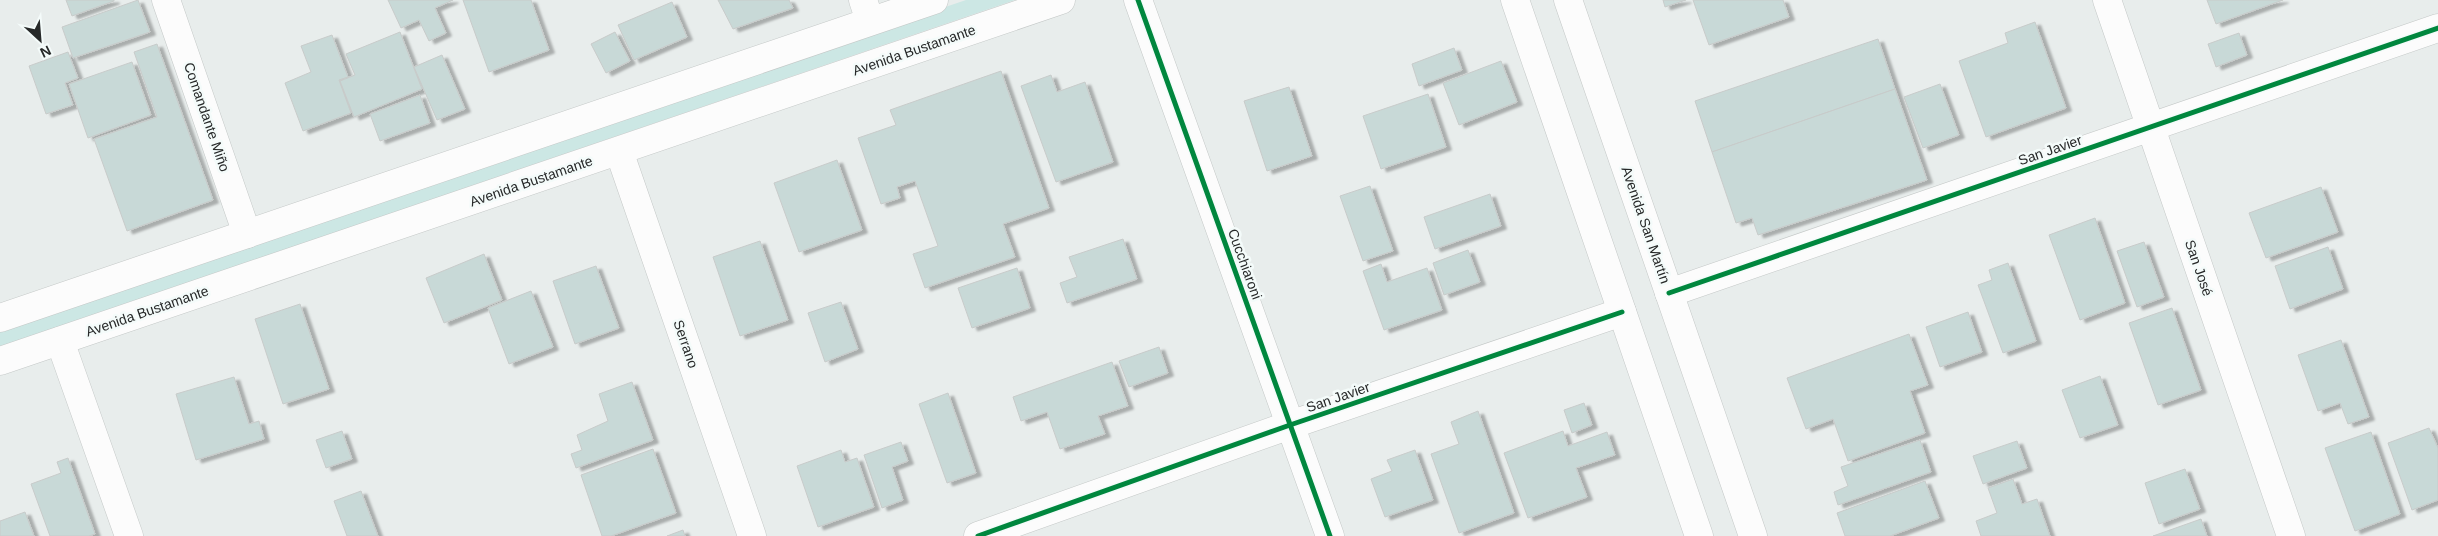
<svg xmlns="http://www.w3.org/2000/svg" width="2438" height="536" font-family="Helvetica,sans-serif">
<style>
.green{fill:#cce7e4}
.building{fill:#c8d9d7;stroke:#c8cbca;filter:url(#shadow)}
.lines{fill:none;stroke-linecap:round;stroke-linejoin:round}
.street-casing{stroke:#c4c8c7;stroke-width:29}
.secondary-casing{stroke:#c4c8c7;stroke-width:29}
.primary-casing{stroke:#c4c8c7;stroke-width:29}
.street{stroke:#fcfcfc;stroke-width:28}
.secondary{stroke:#fcfcfc;stroke-width:28}
.primary{stroke:#fcfcfc;stroke-width:28}
.cycleway-casing{stroke:#f4fbfa;stroke-width:8}
.cycleway{stroke:#00873e;stroke-width:5}
.labels{text-anchor:middle;dominant-baseline:central;stroke-width:5;stroke-linejoin:round;paint-order:stroke}
.street-label{font-size:14px;fill:#272929;stroke:#f4fbfa}
</style>
<defs>
<filter id="shadow"><feDropShadow dx="5.5" dy="3" stdDeviation="1" flood-color="#0004"/></filter>
</defs>
<rect width="100%" height="100%" fill="#e8edec"/>
<!-- green -->
<path class="green" d="M966,0H1015L0,347V328Z"/>
<!-- building -->
<g class="building">
<path d="M66,0H114V1L72,16Z"/>
<path d="M138,0L150,32L73,58L62,27Z"/>
<path d="M388,0H453L435,8L446,33L429,41L419,20L401,28Z"/>
<path d="M463,0H531L549,50L489,72Z"/>
<path d="M718,0H789L793,8L733,29Z"/>
<path d="M1663,0H1686L1665,7Z"/>
<path d="M1693,0H1783L1789,17L1709,45Z"/>
<path d="M2207,0H2283L2216,24Z"/>
<path d="M672,2L687,37L634,60L618,25Z"/>
<path d="M2035,22L2066,108L1986,137L1959,61L2008,43L2005,33Z"/>
<path d="M400,32L422,89L354,117L340,81L355,75L346,54Z"/>
<path d="M615,32L630,61L606,73L591,44Z"/>
<path d="M2239,33L2247,55L2216,67L2208,44Z"/>
<path d="M332,35L348,77L339,80L351,113L303,131L285,83L311,72L301,46Z"/>
<path d="M1878,39L1895,89L1712,152L1695,101Z"/>
<path d="M157,44L213,200L127,231L94,139L157,117L134,52Z"/>
<path d="M1454,48L1462,70L1419,86L1412,64Z"/>
<path d="M68,52L78,78L65,83L73,105L46,114L29,66Z"/>
<path d="M442,55L465,109L437,120L414,67Z"/>
<path d="M1501,61L1517,102L1459,125L1443,83Z"/>
<path d="M132,62L151,115L88,138L69,84Z"/>
<path d="M1001,71L1049,208L1003,224L1015,257L925,288L913,254L938,246L915,181L897,187L900,198L881,204L858,138L896,125L890,110Z"/>
<path d="M1051,75L1057,92L1085,82L1113,162L1056,182L1021,86Z"/>
<path d="M1940,84L1959,135L1923,148L1904,97Z"/>
<path d="M1289,87L1312,156L1267,171L1244,101Z"/>
<path d="M1895,89L1927,180L1758,235L1752,218L1736,223L1712,152Z"/>
<path d="M1428,94L1446,147L1381,169L1363,116Z"/>
<path d="M420,95L430,123L380,141L370,114Z"/>
<path d="M837,160L862,230L799,252L774,183Z"/>
<path d="M1370,186L1393,251L1363,261L1340,196Z"/>
<path d="M2321,187L2338,232L2266,258L2249,213Z"/>
<path d="M1490,194L1501,226L1435,249L1424,217Z"/>
<path d="M2095,218L2125,303L2080,320L2049,235Z"/>
<path d="M1123,239L1137,279L1067,303L1060,283L1077,277L1069,257Z"/>
<path d="M760,241L788,320L740,336L713,257Z"/>
<path d="M2144,242L2164,297L2137,307L2117,251Z"/>
<path d="M2328,247L2343,289L2290,309L2275,266Z"/>
<path d="M1468,250L1480,282L1444,295L1433,263Z"/>
<path d="M484,254L502,300L444,323L426,278Z"/>
<path d="M2008,263L2036,341L2003,353L1978,285L1992,280L1989,270Z"/>
<path d="M1381,264L1387,282L1427,268L1442,310L1384,330L1363,271Z"/>
<path d="M596,266L619,328L575,344L553,281Z"/>
<path d="M1017,268L1030,308L972,328L958,288Z"/>
<path d="M531,291L553,347L509,364L488,308Z"/>
<path d="M841,302L858,349L825,362L808,313Z"/>
<path d="M300,304L329,389L283,404L255,319Z"/>
<path d="M2172,308L2201,390L2158,405L2129,323Z"/>
<path d="M1968,312L1982,352L1940,367L1926,327Z"/>
<path d="M1909,334L1928,385L1910,391L1925,433L1848,461L1833,419L1806,429L1787,378Z"/>
<path d="M2341,340L2369,417L2348,424L2340,403L2318,411L2298,355Z"/>
<path d="M1159,347L1168,373L1129,387L1119,361Z"/>
<path d="M1112,362L1128,406L1098,416L1105,434L1060,449L1047,412L1021,421L1013,397Z"/>
<path d="M2100,376L2118,425L2080,438L2062,390Z"/>
<path d="M234,377L249,424L259,421L264,439L196,460L176,394Z"/>
<path d="M632,382L653,440L576,468L571,454L582,450L577,435L608,421L599,394Z"/>
<path d="M948,393L976,473L947,483L919,404Z"/>
<path d="M1584,403L1592,425L1572,433L1564,410Z"/>
<path d="M1478,411L1514,513L1459,533L1431,454L1459,444L1451,422Z"/>
<path d="M2429,428L2438,448V500L2412,510L2388,443Z"/>
<path d="M342,431L352,459L326,468L316,440Z"/>
<path d="M1563,431L1568,446L1607,432L1615,455L1576,468L1587,497L1528,518L1504,453Z"/>
<path d="M2371,432L2400,514L2355,531L2325,448Z"/>
<path d="M1920,440L1931,472L1838,505L1834,492L1848,486L1841,467Z"/>
<path d="M2017,441L2027,468L1983,484L1973,456Z"/>
<path d="M901,442L908,461L892,467L903,500L882,508L864,455Z"/>
<path d="M653,449L676,513L611,536H602L581,475Z"/>
<path d="M841,450L845,462L857,458L874,507L818,527L797,466Z"/>
<path d="M1415,450L1433,500L1385,517L1371,479L1392,471L1387,460Z"/>
<path d="M68,458L95,534L89,536H50L31,484L61,473L57,462Z"/>
<path d="M2185,469L2200,509L2159,524L2145,483Z"/>
<path d="M2013,479L2022,504L2037,499L2050,536H1981L1976,521L1997,513L1988,488Z"/>
<path d="M1925,481L1939,518L1890,536H1845L1837,513Z"/>
<path d="M361,491L378,536H347L334,501Z"/>
<path d="M25,512L34,536H0V521Z"/>
<path d="M2201,519L2207,536H2153Z"/>
<path d="M683,530L685,536H667Z"/>
</g>
<g class="lines">
<!-- street casing -->
<g class="street-casing">
<g id="street">
<path d="M166,0L247,234"/>
<path d="M863,0L870,21"/>
<path d="M1138,0L1330,536"/>
<path d="M2107,0L2291,536"/>
<path d="M619,151L752,536"/>
<path d="M1669,293L2438,28"/>
<path d="M60,341L129,536"/>
<path d="M978,536L1290,425L1622,312"/>
</g>
</g>
<!-- secondary casing -->
<g class="secondary-casing">
<g id="secondary">
<path d="M0,318L934,0"/>
<path d="M0,361L1061,0"/>
</g>
</g>
<!-- primary casing -->
<g class="primary-casing">
<g id="primary">
<path d="M1515,0L1699,536"/>
<path d="M1568,0L1753,536"/>
</g>
</g>
<!-- street -->
<use href="#street" class="street"/>
<!-- secondary -->
<use href="#secondary" class="secondary"/>
<!-- primary -->
<use href="#primary" class="primary"/>
<!-- cycleway casing -->
<g class="cycleway-casing">
<g id="cycleway">
<path d="M1138,0L1330,536"/>
<path d="M1669,293L2438,28"/>
<path d="M978,536L1290,425L1622,312"/>
</g>
</g>
<!-- cycleway -->
<use href="#cycleway" class="cycleway"/>
</g>
<g class="labels">
<!-- street labels -->
<g class="street-label">
<text transform="translate(914 50) rotate(-19)">Avenida Bustamante</text>
<text transform="translate(207 117) rotate(71)">Comandante Miño</text>
<text transform="translate(2050 150) rotate(-19)">San Javier</text>
<text transform="translate(531 181) rotate(-19)">Avenida Bustamante</text>
<text transform="translate(1646 225) rotate(71)">Avenida San Martín</text>
<text transform="translate(1245 264) rotate(70)">Cucchiaroni</text>
<text transform="translate(2199 268) rotate(71)">San José</text>
<text transform="translate(147 311) rotate(-19)">Avenida Bustamante</text>
<text transform="translate(686 344) rotate(71)">Serrano</text>
<text transform="translate(1338 397) rotate(-19)">San Javier</text>
</g>
</g>
<!-- north arrow -->
<g transform="translate(40 40) rotate(154)" stroke="#f4fbfa" stroke-width="4" paint-order="stroke">
<path d="M0-4L9 19L0 12L-9 19Z" fill="#272929"/>
<text y="-8" font-size="14" font-weight="bold" text-anchor="middle" fill="#272929">N</text>
</g>
</svg>
